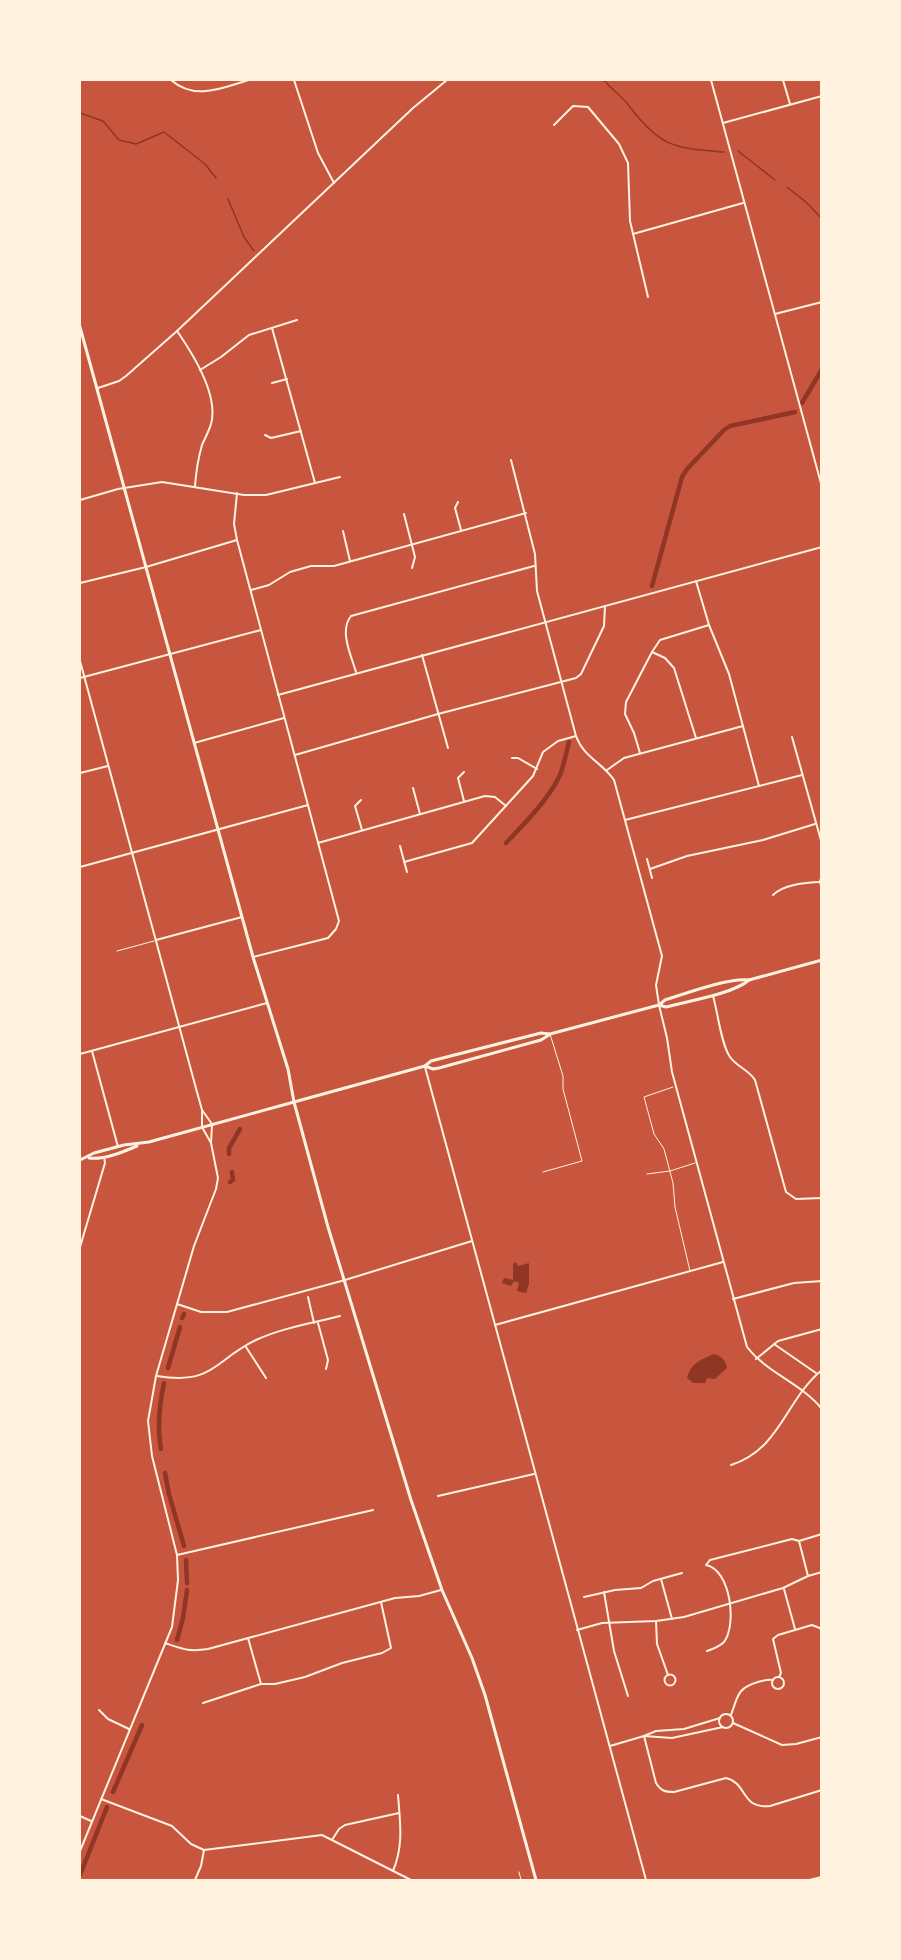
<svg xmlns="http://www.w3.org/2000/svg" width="901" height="1960" font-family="'IBM Plex Sans',sans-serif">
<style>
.water{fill:#8f3625}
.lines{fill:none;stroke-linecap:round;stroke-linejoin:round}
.stream{stroke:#8f3625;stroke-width:1.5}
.canal{stroke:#8f3625;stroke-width:4.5}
.service{stroke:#fff3e0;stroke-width:1}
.minor{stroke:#fff3e0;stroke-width:2}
.tertiary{stroke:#fff3e0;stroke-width:2}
.secondary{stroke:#fff3e0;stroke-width:3}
.primary{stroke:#fff3e0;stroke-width:3}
</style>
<rect width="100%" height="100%" fill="#c8553d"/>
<!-- water -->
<g class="water">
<path d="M516,1262L518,1266L529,1263V1284L526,1293L517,1291L519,1283L514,1281L511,1286L502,1283L504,1278L513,1280V1264Z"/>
<path d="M714,1354C721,1356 726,1360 727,1368L715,1379L707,1378L705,1383H693L687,1378C691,1363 700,1360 714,1354Z"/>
</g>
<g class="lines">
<!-- stream -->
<g class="stream">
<path d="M604,80C612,90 623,97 630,107C661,148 675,148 724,152"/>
<path d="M80,113L103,121L119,140L136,144L164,132L205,164L216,178"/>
<path d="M738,151L775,180"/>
<path d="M787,187L807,203L822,219"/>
<path d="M228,199L244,237L254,251"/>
</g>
<!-- canal -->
<g class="canal">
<path d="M802,403L822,369"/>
<path d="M652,586L682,477L687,469L724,430L730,426L795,412"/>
<path d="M506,843C524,824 549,799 560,775C564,765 566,753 569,742"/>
<path d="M229,1154V1148L240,1129"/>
<path d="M230,1182L233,1180L232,1172"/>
<path d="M182,1318L184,1314"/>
<path d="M168,1368L180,1327"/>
<path d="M161,1449C157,1426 159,1406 164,1383"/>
<path d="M165,1473L169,1494L184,1546"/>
<path d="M186,1560L187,1583"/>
<path d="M177,1640L183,1618L187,1590"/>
<path d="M113,1792L142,1725"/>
<path d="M80,1875L107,1807"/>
</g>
<!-- service -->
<g class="service">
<path d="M117,951L154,941"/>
<path d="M673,1087L644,1097L654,1134L664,1149L673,1183L675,1207L690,1271"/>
<path d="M543,1172L582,1161L563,1089V1076L550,1034"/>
<path d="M647,1174L670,1171L695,1163"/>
<path d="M519,1872L521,1880"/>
</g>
<!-- minor -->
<g class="minor">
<path d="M171,80C195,101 222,88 249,80"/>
<path d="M294,80L318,153L334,183"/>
<path d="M711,80L822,487"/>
<path d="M783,80L790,104"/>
<path d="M723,123L822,96"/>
<path d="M554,125L573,106L588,107L619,144L628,163L630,221L648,297"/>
<path d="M633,234L743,203"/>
<path d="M775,314L822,302"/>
<path d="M272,328L315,483"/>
<path d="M177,331C193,354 219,395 211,424C209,431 205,438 202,445C198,459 196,472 195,486"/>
<path d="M200,370L221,357L249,335L297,320"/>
<path d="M272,383L287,379"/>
<path d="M265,435L271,438L301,431"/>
<path d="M511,460L535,554L537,591L576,736C584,758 602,762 614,780L662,956L656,985L659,1005L667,1038L672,1072L747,1347C767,1373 801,1383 822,1409"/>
<path d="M237,493L234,524L237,540L339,921L336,929L328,938L253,957"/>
<path d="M80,500L118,489L162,482L244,495H266L340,477"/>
<path d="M458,502L455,508L461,530"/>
<path d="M404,514L415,557L412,568"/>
<path d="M343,531L350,561"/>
<path d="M696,581L709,625L729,674L759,786"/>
<path d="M80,583L146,567L237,540"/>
<path d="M251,590L269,585L290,572L311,566H334L526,513"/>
<path d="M652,652L665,658L674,668L696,738"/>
<path d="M422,655L448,748"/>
<path d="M80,661L197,1092L202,1110V1127"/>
<path d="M356,672C351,655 339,631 351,616L534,566"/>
<path d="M80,678L261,630"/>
<path d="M278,695L822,547"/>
<path d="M792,737L822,844"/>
<path d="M194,743L284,718"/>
<path d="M640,753L634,733L625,714L626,702L652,652L660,640L709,625"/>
<path d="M295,755L438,714L576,678L581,674L604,626L605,606"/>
<path d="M512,758H518L537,769"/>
<path d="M607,770L624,758L743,726"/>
<path d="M464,772L458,778L464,801"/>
<path d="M80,773L108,766"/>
<path d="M413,788L420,814"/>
<path d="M361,800L355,806L362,830"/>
<path d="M625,820L802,775"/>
<path d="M318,843L485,796L495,797L506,806"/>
<path d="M400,846L407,872"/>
<path d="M647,859L652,878"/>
<path d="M404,862L472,843L533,776L543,752L558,741L576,736"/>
<path d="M80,867L308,805"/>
<path d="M650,869L687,856L763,840L815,824"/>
<path d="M822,874L820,882L822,890"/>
<path d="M773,895C784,884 805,883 820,882"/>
<path d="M156,940L242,917"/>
<path d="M713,996C718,1013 721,1044 730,1057C737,1067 748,1069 755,1080L786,1192L796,1199L822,1198"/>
<path d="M92,1051L118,1147"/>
<path d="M80,1054L267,1003"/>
<path d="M202,1110L212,1124"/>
<path d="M80,1247L105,1163L104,1157"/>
<path d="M308,1297L314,1323"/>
<path d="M733,1299L794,1283L822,1281"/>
<path d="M177,1304L201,1312H227L345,1280L472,1241"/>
<path d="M318,1323L328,1360L326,1369"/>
<path d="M495,1325L723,1262"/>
<path d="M774,1344L816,1373"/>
<path d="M246,1347L266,1378"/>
<path d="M756,1359L778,1341L822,1329"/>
<path d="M157,1376C214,1385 213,1361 256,1340C282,1328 313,1323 340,1316"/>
<path d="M731,1465C781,1449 785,1400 822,1370"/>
<path d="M438,1496L534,1474"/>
<path d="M799,1541L808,1576"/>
<path d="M177,1555L373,1510"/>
<path d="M661,1579L672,1619"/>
<path d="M784,1589L795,1629"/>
<path d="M604,1592L614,1651L628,1696"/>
<path d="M584,1597L615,1590L641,1588L653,1581L682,1573"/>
<path d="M656,1621L657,1644L668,1675"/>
<path d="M577,1630L602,1623L656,1621L684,1617L783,1588L808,1576L822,1572"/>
<path d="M248,1638L261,1684"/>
<path d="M165,1643C183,1649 189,1652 208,1649L395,1598L419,1596L441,1590"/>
<path d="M707,1651C713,1649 719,1647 724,1642C737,1625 731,1570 706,1565L710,1560L792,1539L799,1541L822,1534"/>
<circle cx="670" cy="1680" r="5.5"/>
<path d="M779,1677L781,1673L773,1639L778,1635L812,1625L822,1629"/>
<circle cx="778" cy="1683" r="6"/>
<path d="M203,1703L261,1684H275L305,1677L342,1663L382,1653L391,1648L381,1602"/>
<path d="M99,1710L108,1719L129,1729"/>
<circle cx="726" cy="1721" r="7"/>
<path d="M731,1715C738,1696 737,1688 758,1682C763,1681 767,1679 773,1680"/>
<path d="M733,1723L782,1745L796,1744L822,1737"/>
<path d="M644,1736L656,1783C661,1791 665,1792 674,1792L726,1778C748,1783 740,1809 770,1806L822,1790"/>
<path d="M644,1736L672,1738L723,1727"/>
<path d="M610,1746L644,1736L656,1731L684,1729L720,1718"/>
<path d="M101,1799L172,1826L191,1844L204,1850L322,1835L411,1880"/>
<path d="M80,1816L91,1821"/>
<path d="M332,1840L339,1829L345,1825L399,1813"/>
<path d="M393,1871C404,1845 400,1822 398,1795"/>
<path d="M195,1880L201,1866L204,1850"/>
<path d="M809,1880L822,1877"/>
</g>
<!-- tertiary -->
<g class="tertiary">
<path d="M98,388L119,381L126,376L177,331L413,108L447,80"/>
<path d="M425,1067L646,1880"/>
<path d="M202,1127L211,1143"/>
<path d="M80,1851L172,1627L178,1580L177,1555L152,1456L148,1421L156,1376L194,1246L216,1189L218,1178L211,1143L212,1125"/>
</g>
<!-- secondary -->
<g class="secondary">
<path d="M80,327L253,957L288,1069L294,1102L149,1142L124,1145L94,1153L80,1160"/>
<path d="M89,1158C104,1160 123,1152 137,1146"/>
</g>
<!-- primary -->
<g class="primary">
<path d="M659,1005L665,1000C687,993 727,978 749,980L822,960"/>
<path d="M425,1066L433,1069L439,1068L541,1040L549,1035"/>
<path d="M536,1880L485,1695L472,1658L442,1590L411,1500L328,1227L294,1102L425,1066L431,1061L541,1033L550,1034L659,1005L666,1007C688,1001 733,994 749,980"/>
</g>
</g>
<!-- border -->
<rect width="901" height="1960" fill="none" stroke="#fff3e0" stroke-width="162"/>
</svg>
